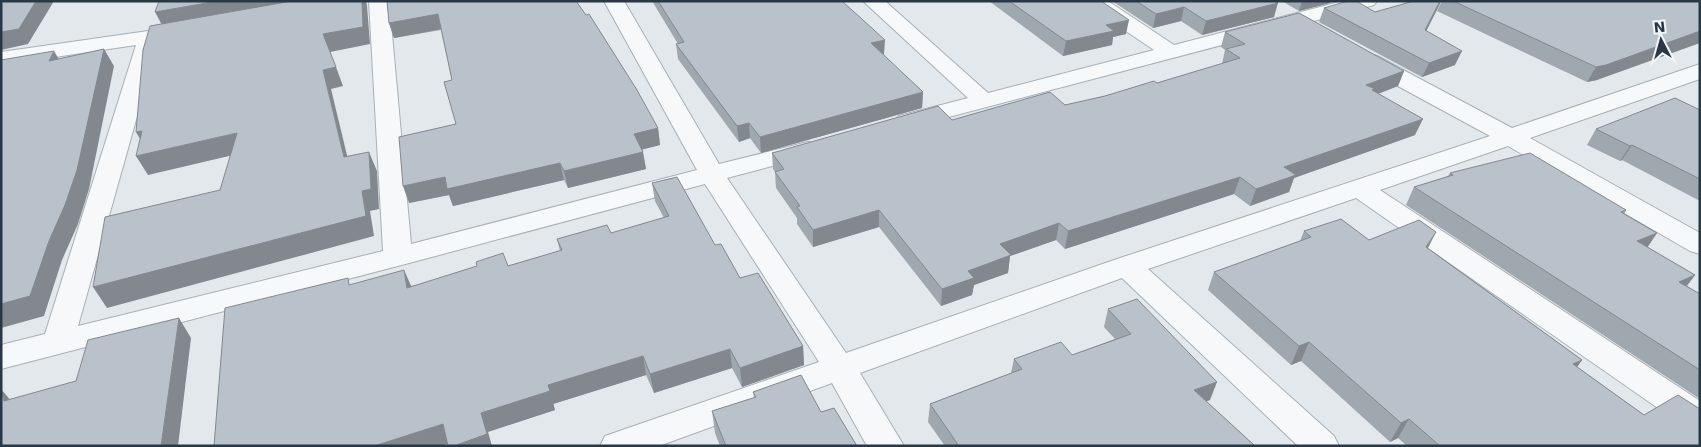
<svg xmlns="http://www.w3.org/2000/svg" width="1701" height="447" font-family="'DejaVu Sans',sans-serif">
<style>
.lines{fill:none;stroke-linecap:round;stroke-linejoin:round}
.minor-casing{stroke:#a7b0b7;stroke-width:2}
.minor{fill:#f6f8fa;fill-rule:evenodd}
.wall{fill:#9fa7af}
.shaded-wall{fill:#82888e}
.building{fill:#b9c2cb;stroke:#82888e}
</style>
<rect width="100%" height="100%" fill="#e3e8ec"/>
<g class="lines">
<!-- minor casing -->
<g class="minor-casing">
<g id="minor">
<path d="M369,1H389L411,244L697,170L604,1H624L719,164L808,142L817,144L820,149L817,154L727,178L846,353L1117,259L1490,136L1361,66L1358,61L1361,56L1369,54L1377,56L1512,128L1700,64V79L1530,138L1700,233V254L1690,251L1508,146L1380,190L1700,401V433L1688,429L1356,198L1148,269L1334,436L1339,446H1298L1122,278L860,373L904,446H867L832,383L659,446H600L605,436L819,362L705,184L398,266L1,369V345L45,334L136,45L1,65V52L183,26L190,28L193,32L190,36L158,42L78,326L383,251Z"/>
<path d="M863,1H885L988,93L1154,50L1087,5L1084,1H1108L1174,45L1343,1H1377L1374,5L907,128L899,126L895,121L899,116L968,98Z"/>
</g>
</g>
<!-- minor -->
<use href="#minor" class="minor"/>
</g>
<!-- wall -->
<g class="wall">
<path d="M387,1L658,128L660,145L642,149L646,169L568,188L564,180L453,206L449,195L409,203L456,124L452,80L441,30L394,38L389,23Z"/>
<path d="M652,1H842L884,54L883,55L923,92L922,108L761,153L750,138L739,142L678,59L676,44H678Z"/>
<path d="M989,1H1101L1126,34L1113,37L1112,45L1063,56Z"/>
<path d="M1112,1H1274V17L1202,35L1181,21L1153,28Z"/>
<path d="M1282,1H1331L1330,3L1299,11Z"/>
<path d="M1414,1H1441L1426,31L1455,65L1422,77L1319,22L1324,8L1375,12Z"/>
<path d="M1442,1H1700L1597,80L1587,82L1437,11Z"/>
<path d="M1225,32L1404,71L1398,86L1378,94L1415,135L1294,178L1289,192L1250,206L1234,194L1065,249L1056,240L1010,256L1008,273L974,285L972,295L941,306L879,227L813,247L797,224V218L776,188L775,172L773,169L772,153L952,120L1065,105L1105,96L1157,83L1222,64L1225,50L1221,47Z"/>
<path d="M1700,110V201L1622,160L1620,161L1587,145L1596,129Z"/>
<path d="M1450,173L1626,210L1624,214L1657,233L1647,247L1695,275L1687,286L1700,294V399L1406,205L1414,187L1448,176Z"/>
<path d="M652,183L715,245L740,278L803,346L804,365L742,387L732,368L654,393L646,375L553,404L555,410L448,444L351,284L411,286L508,266L560,251L557,239L611,233L664,218L655,201Z"/>
<path d="M1304,231L1428,248L1582,360L1577,367L1644,415L1700,446H1407L1398,438L1390,442L1301,361L1291,365L1208,290L1214,272L1300,241Z"/>
<path d="M1108,309L1210,400L1206,401L1255,446H945L928,422L930,404L1011,373L1014,359L1072,355L1115,339L1104,327Z"/>
<path d="M753,392L821,412L857,446H720L715,433L712,411L754,398Z"/>
</g>
<!-- shaded-wall -->
<g class="shaded-wall">
<path d="M36,1H54L28,44L1,50V32Z"/>
<path d="M218,1H311L163,27L155,12Z"/>
<path d="M362,1H366L367,6L370,44L330,52L323,34Z"/>
<path d="M1302,1H1331L1330,3L1299,11Z"/>
<path d="M1440,1H1441L1439,6L1419,45L1425,30Z"/>
<path d="M1278,3L1274,17L1202,35L1206,21Z"/>
<path d="M1184,7L1181,21L1153,28L1156,14Z"/>
<path d="M438,14L442,29L394,38L389,23Z"/>
<path d="M1129,20L1126,34L1113,37L1112,45L1063,56L1066,41L1106,25Z"/>
<path d="M1700,31V43L1597,80L1587,82L1596,67Z"/>
<path d="M885,40L884,54L871,58V43Z"/>
<path d="M104,49L114,66L89,189L78,224L62,260L44,316L1,328V304L49,241Z"/>
<path d="M54,51L64,68L49,61Z"/>
<path d="M1462,51L1455,65L1422,77L1429,63Z"/>
<path d="M336,67L343,86L331,89L352,176L344,157L323,70Z"/>
<path d="M1404,71L1398,86L1372,96L1366,85Z"/>
<path d="M923,92L922,108L761,153L760,137Z"/>
<path d="M1423,119L1415,135L1294,178L1289,192L1250,206L1256,189L1284,167Z"/>
<path d="M749,123L750,138L739,142L737,126Z"/>
<path d="M658,128L660,145L637,151L634,134Z"/>
<path d="M142,131L147,151L136,132Z"/>
<path d="M237,133L246,152L148,175L136,156Z"/>
<path d="M1632,145L1622,160L1620,161L1630,146Z"/>
<path d="M369,152L377,171L379,209L370,211L374,236L107,308L93,287L362,191Z"/>
<path d="M643,152L646,169L568,188L564,171Z"/>
<path d="M560,163L564,180L453,206L449,195L409,203L403,186L445,177Z"/>
<path d="M1240,177L1234,194L1065,249L1068,231Z"/>
<path d="M879,210V227L813,247V230Z"/>
<path d="M1059,223L1056,240L1010,256L1008,273L974,285L972,295L941,306L942,289L968,271L1000,244Z"/>
<path d="M1436,232L1427,250L1426,247Z"/>
<path d="M1657,233L1645,251L1637,241Z"/>
<path d="M404,270L412,288H407Z"/>
<path d="M1695,275L1681,293L1679,282Z"/>
<path d="M179,318L191,338L178,446H161Z"/>
<path d="M1309,342L1301,361L1291,365L1299,346Z"/>
<path d="M803,346L804,365L742,387L740,368Z"/>
<path d="M730,349L732,368L654,393L650,374Z"/>
<path d="M643,356L646,375L553,404L548,385Z"/>
<path d="M1582,360L1569,378L1573,364Z"/>
<path d="M1217,382L1210,400L1188,408L1194,390Z"/>
<path d="M1,389L18,409L4,401Z"/>
<path d="M550,391L555,410L488,432L492,446H454L481,413Z"/>
<path d="M1409,419L1398,438L1390,442L1401,423Z"/>
<path d="M443,424L451,443L441,446H374Z"/>
</g>
<!-- building -->
<g class="building">
<path d="M1,1H36L19,29L1,32Z"/>
<path d="M159,1H218L155,12Z"/>
<path d="M292,1H362L363,27L323,34L336,67L323,70L344,157L369,152L371,189L362,191L366,216L93,287L105,217L220,190L237,133L136,156L142,131L136,132L143,50L150,26Z"/>
<path d="M387,1H576L586,15L589,14L637,90L658,128L634,134L643,152L564,171L560,163L447,189L445,177L403,186L399,137L456,124L444,82L452,80L438,14L389,23Z"/>
<path d="M658,1H842L885,40L871,43L923,92L760,137L749,123L737,126L676,44L684,42Z"/>
<path d="M1009,1H1101L1129,20L1106,25L1114,31L1066,41Z"/>
<path d="M1136,1H1274L1278,3L1206,21L1184,7L1156,14Z"/>
<path d="M1348,1H1356L1375,12L1414,1H1440L1425,30L1462,51L1429,63L1324,8Z"/>
<path d="M1453,1H1700V31L1606,65L1596,67Z"/>
<path d="M1299,13L1404,71L1366,85L1375,89L1372,90L1423,119L1284,167L1296,175L1256,189L1240,177L1068,231L1059,223L1000,244L1011,255L968,271L974,278L942,289L879,210L813,230L797,207L800,206L775,172L784,169L772,153L938,106L952,120L1050,92L1065,105L1105,96L1154,81L1157,83L1240,58L1226,49L1245,44L1225,32Z"/>
<path d="M104,49L77,170L65,205L49,241L30,296L1,304V60L54,51L49,61Z"/>
<path d="M1675,98L1700,110V179L1632,145L1630,146L1596,129Z"/>
<path d="M1530,153L1626,210L1621,212L1657,233L1637,241L1695,275L1679,282L1700,294V370L1414,187L1453,175L1450,173Z"/>
<path d="M677,177L715,245L721,244L740,278L758,273L803,346L740,368L730,349L650,374L643,356L548,385L550,391L481,413L487,434L454,446H448L443,424L374,446H214L225,308L348,278L349,285L404,270L407,288L477,266L476,262L503,253L508,266L562,250L557,239L607,225L611,233L669,216L652,183Z"/>
<path d="M1341,219L1369,240L1419,220L1436,232L1426,247L1582,360L1573,364L1644,415L1678,395L1700,409V446H1440L1409,419L1401,423L1309,342L1299,346L1214,272L1311,237L1304,231Z"/>
<path d="M1137,299L1217,382L1194,390L1255,446H959L930,404L1022,369L1014,359L1061,342L1072,355L1131,334L1108,309Z"/>
<path d="M179,318L161,446H1V391L4,401L76,381L88,340Z"/>
<path d="M801,375L821,412L834,408L857,446H726L712,411L756,397L753,392Z"/>
</g>
<!-- border -->
<rect width="1701" height="447" fill="none" stroke="#283847" stroke-width="5"/>
<!-- north arrow -->
<g transform="translate(1661 40) rotate(354)" stroke="#f3f6f9" stroke-width="4" paint-order="stroke">
<path d="M0-4L9 19L0 12L-9 19Z" fill="#283847"/>
<text y="-8" font-size="14" font-weight="bold" text-anchor="middle" fill="#283847">N</text>
</g>
</svg>
